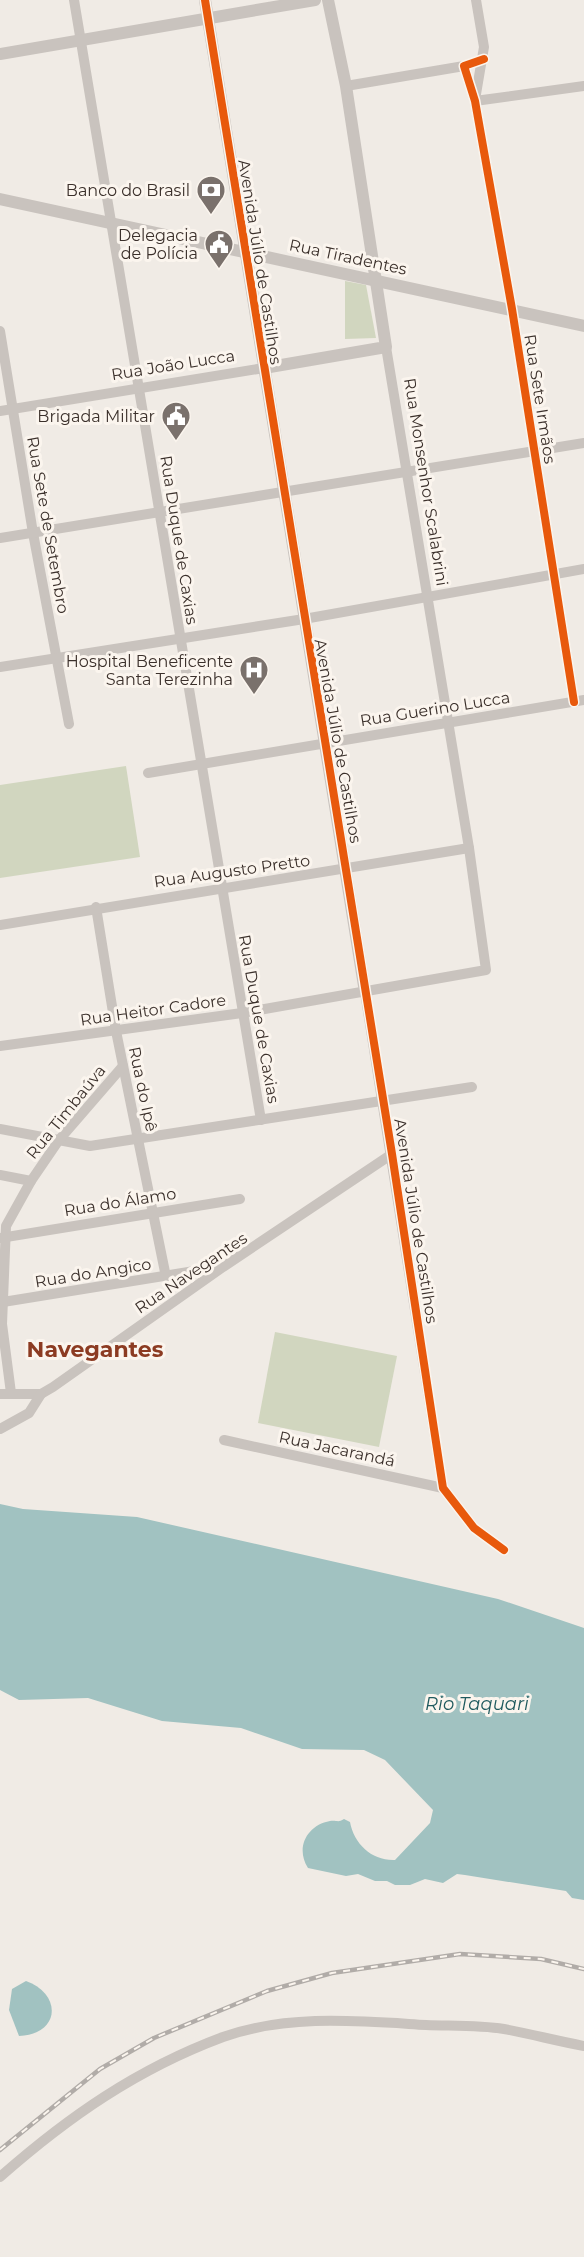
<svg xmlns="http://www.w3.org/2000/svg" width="584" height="2257" font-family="Montserrat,sans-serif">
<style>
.green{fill:#d1d6bf}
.water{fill:#a1c2c1}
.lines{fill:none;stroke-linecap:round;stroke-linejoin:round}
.minor{stroke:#c9c3be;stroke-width:10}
.tertiary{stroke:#c9c3be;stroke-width:12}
.rail-casing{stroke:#b1aca8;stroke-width:4.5}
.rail{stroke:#fbf5ee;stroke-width:2;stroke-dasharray:7;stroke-linecap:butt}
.cycleway-casing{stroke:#fbf5ee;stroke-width:11}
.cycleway{stroke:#e8590c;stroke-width:8}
.labels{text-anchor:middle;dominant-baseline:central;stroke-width:6;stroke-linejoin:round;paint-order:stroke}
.poi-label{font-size:16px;fill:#3b302b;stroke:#fbf5ee;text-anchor:end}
.street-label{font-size:16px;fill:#3b302b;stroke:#fbf5ee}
.water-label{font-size:18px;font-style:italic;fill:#1f5a5e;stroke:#fbf5ee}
.district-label{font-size:22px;font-weight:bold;fill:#8c3b22;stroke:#fbf5ee}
</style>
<rect width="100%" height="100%" fill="#f0ebe5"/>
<!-- green -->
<g class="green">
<path d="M345,281L366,285L376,338L345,339Z"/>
<path d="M126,766L140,857L0,878V785Z"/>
<path d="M275,1332L397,1356L379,1447L258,1423Z"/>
</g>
<!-- water -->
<g class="water">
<path d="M0,1504L23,1509L137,1517L498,1599L584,1628V1900L572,1898L566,1891L465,1875L457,1874L443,1883L425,1879L410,1885H395L387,1881H375L358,1874L346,1876L308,1868C295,1848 307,1825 330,1821C337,1820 338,1823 344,1819L350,1822C354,1844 372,1861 395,1860L430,1823L433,1810L385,1760L364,1750L302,1749L241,1728L162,1721L88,1698L19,1700L0,1690Z"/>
<path d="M26,1981C61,1993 62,2034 19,2036L9,2010L12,1989Z"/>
</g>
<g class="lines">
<!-- minor -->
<g class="minor">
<path d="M74,0L261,1120"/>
<path d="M484,59L464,66L475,101L512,309L574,702"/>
<path d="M346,86L464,66"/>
<path d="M475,100L484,47L476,0"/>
<path d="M475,101L584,86"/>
<path d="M0,331L33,533L69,724"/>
<path d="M0,411L264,368"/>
<path d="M0,538L584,443"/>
<path d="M0,667L304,619L584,569"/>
<path d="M148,773L584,700"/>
<path d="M96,907L116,1031L166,1277"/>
<path d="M0,925L469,848"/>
<path d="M365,992L443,1488L474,1528L504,1550"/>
<path d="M0,1046L242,1013L486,970L469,848L386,347"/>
<path d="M0,1129L90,1146L472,1087"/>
<path d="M0,1175L31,1181"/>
<path d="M0,1238L240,1199"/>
<path d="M3,1302L219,1267"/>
<path d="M11,1393L2,1324L6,1226L31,1181L59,1140L123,1066"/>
<path d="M0,1394H41L53,1387L223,1267L392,1154"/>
<path d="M0,1429L29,1413L41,1394"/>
<path d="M224,1440L443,1488"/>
<path d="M0,2177C68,2117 137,2069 223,2037C288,2014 359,2021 426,2025C452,2026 479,2025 504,2029C531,2034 557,2041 584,2046"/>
</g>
<!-- tertiary -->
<g class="tertiary">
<path d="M205,0L365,992"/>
<path d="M0,54L315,0"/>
<path d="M0,199L584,326"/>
<path d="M264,368L386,347L346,86L328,0"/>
</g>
<!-- rail casing -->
<g class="rail-casing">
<path id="rail" d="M0,2150L100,2069L154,2038L267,1991L332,1973L460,1954L541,1959L584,1969"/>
</g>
<!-- rail -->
<use href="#rail" class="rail"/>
<!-- cycleway casing -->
<g class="cycleway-casing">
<g id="cycleway">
<path d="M205,0L392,1154L443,1488L474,1528L504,1550"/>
<path d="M484,59L464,66L475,101L512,309L574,702"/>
</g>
</g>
<!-- cycleway -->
<use href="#cycleway" class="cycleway"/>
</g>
<!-- icons -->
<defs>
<g id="bank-pin" transform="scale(1.5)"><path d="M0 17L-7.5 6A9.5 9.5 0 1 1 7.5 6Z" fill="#7a716c" stroke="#fbf5ee"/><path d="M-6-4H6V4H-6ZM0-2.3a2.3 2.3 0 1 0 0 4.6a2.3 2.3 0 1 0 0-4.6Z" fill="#fff"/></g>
<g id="civic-pin" transform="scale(1.5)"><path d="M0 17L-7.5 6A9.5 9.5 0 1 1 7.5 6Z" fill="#7a716c" stroke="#fbf5ee"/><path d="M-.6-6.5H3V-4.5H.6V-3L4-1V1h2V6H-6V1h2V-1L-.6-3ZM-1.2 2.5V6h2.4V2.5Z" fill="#fff"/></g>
<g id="hospital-pin" transform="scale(1.5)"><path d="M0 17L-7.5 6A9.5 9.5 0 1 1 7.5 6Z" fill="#7a716c" stroke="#fbf5ee"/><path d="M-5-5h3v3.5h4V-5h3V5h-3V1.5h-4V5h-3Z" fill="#fff"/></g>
</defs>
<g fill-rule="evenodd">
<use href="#bank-pin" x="211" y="190"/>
<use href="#civic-pin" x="219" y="244"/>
<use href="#civic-pin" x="176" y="416"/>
<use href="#hospital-pin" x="254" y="670"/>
</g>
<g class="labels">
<!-- poi labels -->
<g class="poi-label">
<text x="190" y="190">Banco do Brasil</text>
<text x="198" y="235">Delegacia<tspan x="198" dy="18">de Polícia</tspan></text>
<text x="155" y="416">Brigada Militar</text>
<text x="233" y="661">Hospital Beneficente<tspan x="233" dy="18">Santa Terezinha</tspan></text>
</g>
<!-- street labels -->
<g class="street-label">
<text transform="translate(348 257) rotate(12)">Rua Tiradentes</text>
<text transform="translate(260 262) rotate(81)">Avenida Júlio de Castilhos</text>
<text transform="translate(173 365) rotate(-9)">Rua João Lucca</text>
<text transform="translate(540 399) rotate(81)">Rua Sete Irmãos</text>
<text transform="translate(426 482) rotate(81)">Rua Monsenhor Scalabrini</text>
<text transform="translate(48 525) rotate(80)">Rua Sete de Setembro</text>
<text transform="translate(179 540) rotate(81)">Rua Duque de Caxias</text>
<text transform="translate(435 709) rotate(-9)">Rua Guerino Lucca</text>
<text transform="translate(338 741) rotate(80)">Avenida Júlio de Castilhos</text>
<text transform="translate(232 871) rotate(-8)">Rua Augusto Pretto</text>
<text transform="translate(153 1010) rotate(-8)">Rua Heitor Cadore</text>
<text transform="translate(259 1019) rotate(80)">Rua Duque de Caxias</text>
<text transform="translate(143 1089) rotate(78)">Rua do Ipê</text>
<text transform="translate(66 1112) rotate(-51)">Rua Timbaúva</text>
<text transform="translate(120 1202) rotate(-9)">Rua do Álamo</text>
<text transform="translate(416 1221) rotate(81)">Avenida Júlio de Castilhos</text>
<text transform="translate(93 1273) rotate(-9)">Rua do Angico</text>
<text transform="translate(191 1273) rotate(-34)">Rua Navegantes</text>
<text transform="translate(337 1449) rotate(12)">Rua Jacarandá</text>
</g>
<!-- water labels -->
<g class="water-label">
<text x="477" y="1704">Rio Taquari</text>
</g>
<!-- district labels -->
<g class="district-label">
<text x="95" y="1349">Navegantes</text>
</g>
</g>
</svg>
